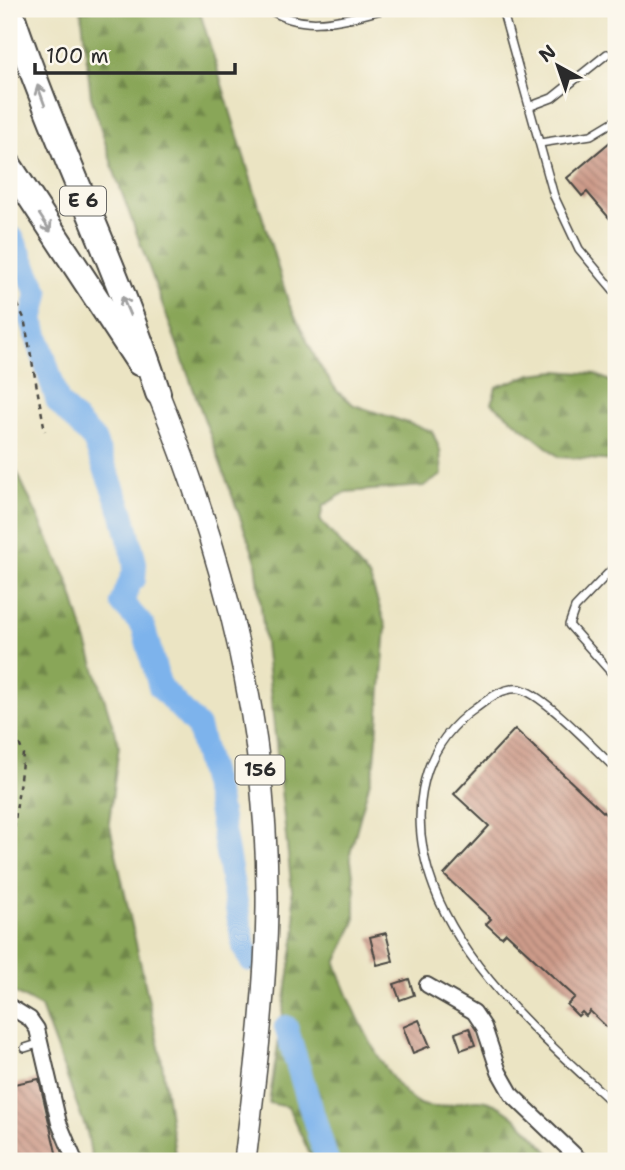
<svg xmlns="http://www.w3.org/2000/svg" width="625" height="1170" font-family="'Shantell Sans',sans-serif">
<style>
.forest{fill:url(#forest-firs);stroke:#5a6842;stroke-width:2}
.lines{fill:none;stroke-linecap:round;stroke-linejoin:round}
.river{stroke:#7db3ec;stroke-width:24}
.building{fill:url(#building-back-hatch)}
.lane-casing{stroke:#484742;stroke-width:10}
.street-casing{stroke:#484742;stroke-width:18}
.primary-casing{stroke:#484742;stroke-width:24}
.highway-casing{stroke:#484742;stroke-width:28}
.path{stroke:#484742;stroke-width:2.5;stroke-dasharray:5 5;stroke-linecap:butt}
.lane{stroke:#fff;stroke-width:7}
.street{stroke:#fff;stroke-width:14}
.primary{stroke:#fff;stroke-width:21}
.highway{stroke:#fff;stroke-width:24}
.oneway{stroke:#a0a0a0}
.labels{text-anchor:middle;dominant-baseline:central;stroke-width:5;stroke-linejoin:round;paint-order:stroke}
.shield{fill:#fbf7ec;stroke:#696865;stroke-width:2}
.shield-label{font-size:18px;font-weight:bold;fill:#2b2b2b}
</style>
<defs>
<pattern id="forest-firs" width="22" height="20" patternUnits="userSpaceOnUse" patternTransform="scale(1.75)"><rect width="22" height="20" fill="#89a658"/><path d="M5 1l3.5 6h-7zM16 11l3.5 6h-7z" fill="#708749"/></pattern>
<pattern id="building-back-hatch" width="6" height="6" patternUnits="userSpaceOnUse" patternTransform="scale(1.75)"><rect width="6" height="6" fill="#cd9b8a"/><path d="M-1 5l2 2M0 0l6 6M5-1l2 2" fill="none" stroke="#a77f71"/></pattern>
</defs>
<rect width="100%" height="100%" fill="#fbf7ec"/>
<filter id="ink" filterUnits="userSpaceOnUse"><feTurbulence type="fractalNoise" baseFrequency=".0143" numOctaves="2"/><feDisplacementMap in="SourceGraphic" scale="14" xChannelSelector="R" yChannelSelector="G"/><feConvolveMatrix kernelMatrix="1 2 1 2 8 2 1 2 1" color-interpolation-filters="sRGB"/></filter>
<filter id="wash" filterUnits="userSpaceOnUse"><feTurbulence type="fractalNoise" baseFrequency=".00686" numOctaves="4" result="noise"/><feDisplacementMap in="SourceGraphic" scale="28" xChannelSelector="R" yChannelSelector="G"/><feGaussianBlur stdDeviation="1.57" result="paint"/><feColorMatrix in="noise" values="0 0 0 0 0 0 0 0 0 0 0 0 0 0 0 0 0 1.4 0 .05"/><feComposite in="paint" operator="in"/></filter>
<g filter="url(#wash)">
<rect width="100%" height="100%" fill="#ebe4c3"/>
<!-- forest -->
<g class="forest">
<path d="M81,9H199L289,304L318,363L337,391L354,405L432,431L440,450L442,475L424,486L346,492L323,506L320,520L370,578L386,627L375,762L350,854L355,889V921L336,963C347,997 387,1089 420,1104C440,1113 459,1099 478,1100C509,1101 537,1141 557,1161H313L288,1107L269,1103L296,928L256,561L115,174L91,97Z"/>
<path d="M557,371L595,374L616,384V461L559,457L492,403L496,387L532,374Z"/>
<path d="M9,455L68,581L119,746L109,822L161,1056L176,1161H92L87,1132L41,1007L9,990Z"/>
</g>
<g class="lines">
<!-- river -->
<g class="river">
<path d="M13,239L38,294L32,320L58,402L94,440L123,514L135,563L134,579L132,577L122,603L143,626L160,687L198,727L218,803L244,947L251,960"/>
<path d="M286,1027L327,1161"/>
</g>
</g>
<g id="blocks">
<!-- building -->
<g class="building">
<path d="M616,137V226L587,192L582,196L567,178Z"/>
<path d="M515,729L616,824V1036L590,1011L586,1016L582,1012L578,1016L567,1005L575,997L506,933L502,937L498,935L486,924L491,919L444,875L489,826L454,794Z"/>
<path d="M386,933L393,961L377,965L370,937Z"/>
<path d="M409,979L414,995L400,1000L394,984Z"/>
<path d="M419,1020L430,1046L413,1053L403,1027Z"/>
<path d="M469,1028L475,1045L461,1050L455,1033Z"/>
<path d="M39,1079L58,1161H14L9,1139V1085Z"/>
</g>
</g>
</g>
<g filter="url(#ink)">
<use href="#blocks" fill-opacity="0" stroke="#484742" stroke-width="2"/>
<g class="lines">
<!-- lane casing -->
<g class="lane-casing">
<g id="lane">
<path d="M269,9C306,34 347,18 386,9"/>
<path d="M502,9L554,196L579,249L616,293"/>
<path d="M531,106L552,98L607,54"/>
<path d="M540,143L591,135L616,120"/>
<path d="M616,565L575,608L569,625L616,678"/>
<path d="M616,769C596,751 542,692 519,689C503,687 488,699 476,708C415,750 409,822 434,888C466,974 551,1045 616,1106"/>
<path d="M25,1048L41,1043"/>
</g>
</g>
<!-- street casing -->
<g class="street-casing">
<g id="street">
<path d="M427,985L474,1012L484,1027L499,1072L512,1095L581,1161"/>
<path d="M9,1006L30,1019L37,1029L59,1123L75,1161"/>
</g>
</g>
<!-- primary casing -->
<g class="primary-casing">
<path id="primary" d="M158,393C225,558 269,729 267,908C266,993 255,1077 245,1161"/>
</g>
<!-- highway casing -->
<g class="highway-casing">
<g id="highway">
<path d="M10,9C53,139 116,262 158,393"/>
<path d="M9,165L139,363"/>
</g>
</g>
<!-- path -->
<g class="path">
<path d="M9,286L24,318L45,431"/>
<path d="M9,716L23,754L14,829L9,839"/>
</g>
<!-- lane -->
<use href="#lane" class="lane"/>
<!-- street -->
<use href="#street" class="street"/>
<!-- primary -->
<use href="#primary" class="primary"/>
<!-- highway -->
<use href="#highway" class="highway"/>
</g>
<!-- one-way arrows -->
<defs><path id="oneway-shaft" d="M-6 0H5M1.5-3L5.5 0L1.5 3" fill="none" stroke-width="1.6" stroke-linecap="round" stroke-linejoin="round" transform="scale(1.75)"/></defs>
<g class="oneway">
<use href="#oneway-shaft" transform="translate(41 95) rotate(-110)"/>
<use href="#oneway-shaft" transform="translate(45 223) rotate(57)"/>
<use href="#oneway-shaft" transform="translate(126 306) rotate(-113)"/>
</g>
</g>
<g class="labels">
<!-- shield labels -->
<g class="shield">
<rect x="60" y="186.5" width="46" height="29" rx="5"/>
<rect x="235.5" y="755.5" width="49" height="29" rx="5"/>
</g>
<g class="shield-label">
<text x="83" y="201">E 6</text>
<text x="260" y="770">156</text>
</g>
</g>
<!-- margin -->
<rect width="625" height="1170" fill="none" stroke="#fbf7ec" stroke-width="35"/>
<!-- north arrow -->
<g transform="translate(558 66) rotate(320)" stroke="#fbf7ec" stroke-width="5" paint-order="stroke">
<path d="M0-5L12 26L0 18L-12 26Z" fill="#2b2b2b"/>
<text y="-10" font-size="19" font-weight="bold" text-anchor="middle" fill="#2b2b2b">N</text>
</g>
<!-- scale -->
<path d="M35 63v10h200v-10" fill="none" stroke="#2b2b2b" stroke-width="3.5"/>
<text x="46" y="63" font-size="21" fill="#2b2b2b" stroke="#fbf7ec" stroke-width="5" paint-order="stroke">100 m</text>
</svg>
